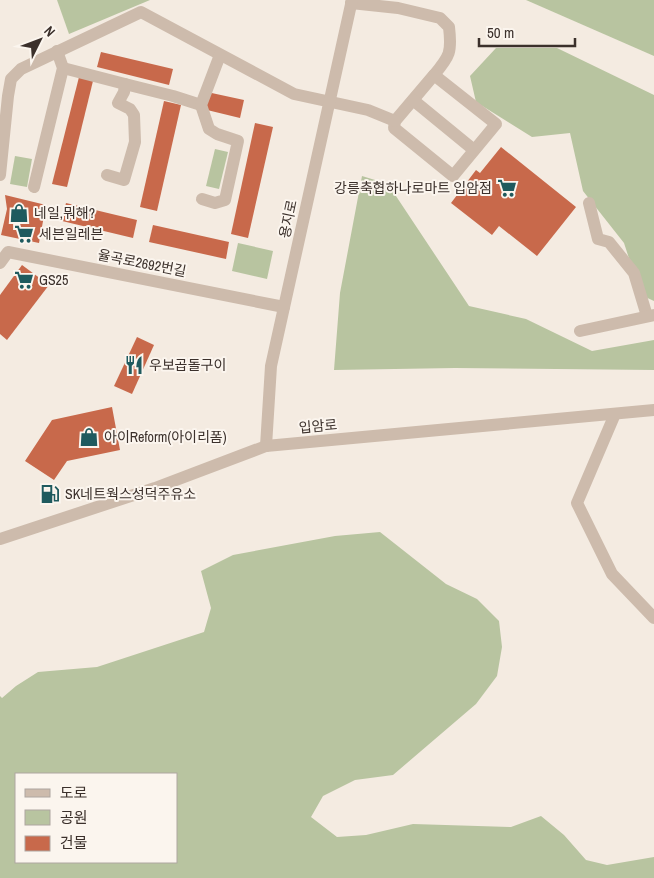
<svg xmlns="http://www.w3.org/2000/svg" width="654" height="878" font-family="'Archivo Narrow','Noto Sans KR',sans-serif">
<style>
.green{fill:#b8c4a0;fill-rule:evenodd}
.building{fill:#c8694b}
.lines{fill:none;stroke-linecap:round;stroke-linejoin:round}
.minor{stroke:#cdbbac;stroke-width:12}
.labels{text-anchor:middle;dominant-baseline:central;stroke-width:4;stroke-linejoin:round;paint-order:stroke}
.poi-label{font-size:14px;fill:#3b302b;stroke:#fbf5ee;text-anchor:start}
.street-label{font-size:14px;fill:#3b302b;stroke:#fbf5ee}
</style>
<rect width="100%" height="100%" fill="#f4ebe1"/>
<!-- green -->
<g class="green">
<path d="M57,0H150L69,34Z"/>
<path d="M526,0H654V56Z"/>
<path d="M496,48H557L654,95V301L641,295L624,243L583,191L570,133L532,137L476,102L470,76Z"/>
<path d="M215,149L228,152L219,189L206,186Z"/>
<path d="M15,156L32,159L27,187L10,184Z"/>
<path d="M362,176L388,184L469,306L526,319L592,351L654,340V370L455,368L334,370L340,293Z"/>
<path d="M238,243L273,251L267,279L232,271Z"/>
<path d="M380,532L446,584L477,599L499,621L502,647L497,676L476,704L393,775L355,780L323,796L311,817L337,837L366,835L413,824L511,827L541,816L564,835L586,860L607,865L654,857V878H0V696L2,698L16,686L38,672L97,667L204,632L211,608L201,571L233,555L335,536ZM16,774H176V862H16Z"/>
</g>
<!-- building -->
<g class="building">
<path d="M101,52L173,69L169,85L97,67Z"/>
<path d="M79,77L93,81L67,187L52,184Z"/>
<path d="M207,92L244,100L240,118L203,109Z"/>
<path d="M164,101L181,105L157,211L140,207Z"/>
<path d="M255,123L273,127L248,238L231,234Z"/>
<path d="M501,147L576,207L537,256L499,226L492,235L451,203L476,170L480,173Z"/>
<path d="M5,195L46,205L39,243L1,235L7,209Z"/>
<path d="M66,203L137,220L133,238L62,221Z"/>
<path d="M153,225L229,242L226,259L149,242Z"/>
<path d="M22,265L49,285L7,340L0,334V295Z"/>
<path d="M137,337L154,345L132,394L114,386Z"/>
<path d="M112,407L120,450L67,461L54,480L25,461L52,420Z"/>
</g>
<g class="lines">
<!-- minor -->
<g class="minor">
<path d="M351,3L398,8L440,18L449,27C452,52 450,56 434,75"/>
<path d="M63,68L125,84"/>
<path d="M434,75L496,124L453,176L394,128L395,121Z"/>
<path d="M413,100L474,150"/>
<path d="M0,175L8,96L11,79L21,69L141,12L294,94L368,110L395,121"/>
<path d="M107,175L124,180L135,142L134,115L130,109L118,103L124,92L125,84L173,96L201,105"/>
<path d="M34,187L63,68L57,51"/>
<path d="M202,199L215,203L225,200L238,141L217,134L209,129L201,105L220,55"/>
<path d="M589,203L598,239L609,242L634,273L647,316"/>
<path d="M0,263L8,252L284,307"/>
<path d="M580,331L654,315"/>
<path d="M615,414L577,503L612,574L654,618"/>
<path d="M266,446L271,366L352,0"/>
<path d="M0,539L155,488L266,446L654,410"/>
</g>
</g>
<!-- icons -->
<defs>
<g id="supermarket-bare" transform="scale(1.5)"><path d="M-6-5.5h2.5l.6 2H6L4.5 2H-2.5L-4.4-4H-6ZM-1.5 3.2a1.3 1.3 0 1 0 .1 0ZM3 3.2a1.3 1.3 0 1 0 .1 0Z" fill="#1f5a5e" stroke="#fbf5ee" stroke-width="2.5" paint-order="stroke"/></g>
<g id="shop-bare" transform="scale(1.5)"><path d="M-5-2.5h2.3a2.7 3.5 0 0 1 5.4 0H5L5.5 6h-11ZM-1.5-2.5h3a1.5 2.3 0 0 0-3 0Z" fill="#1f5a5e" stroke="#fbf5ee" stroke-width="2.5" paint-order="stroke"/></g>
<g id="restaurant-bare" transform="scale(1.5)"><path d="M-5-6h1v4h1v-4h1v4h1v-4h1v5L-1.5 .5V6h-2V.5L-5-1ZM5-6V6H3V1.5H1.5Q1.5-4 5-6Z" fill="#1f5a5e" stroke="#fbf5ee" stroke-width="2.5" paint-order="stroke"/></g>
<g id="fuel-bare" transform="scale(1.5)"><path d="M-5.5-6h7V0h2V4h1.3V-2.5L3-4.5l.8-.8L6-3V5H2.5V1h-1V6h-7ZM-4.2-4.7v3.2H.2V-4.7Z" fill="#1f5a5e" stroke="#fbf5ee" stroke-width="2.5" paint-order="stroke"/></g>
</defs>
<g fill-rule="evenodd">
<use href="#supermarket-bare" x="507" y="188"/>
<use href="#shop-bare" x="19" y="213"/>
<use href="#supermarket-bare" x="24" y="234"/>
<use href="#supermarket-bare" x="24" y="280"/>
<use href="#restaurant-bare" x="134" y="365"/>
<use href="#shop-bare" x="89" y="437"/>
<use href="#fuel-bare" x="50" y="494"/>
</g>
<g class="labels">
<!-- poi labels -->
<g class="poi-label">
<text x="492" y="188" text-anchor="end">강릉축협하나로마트 입암점</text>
<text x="34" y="213">네일,뭐해?</text>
<text x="39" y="234">세븐일레븐</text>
<text x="39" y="280">GS25</text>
<text x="149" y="365">우보곱돌구이</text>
<text x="104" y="437">아이Reform(아이리폼)</text>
<text x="65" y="494">SK네트웍스성덕주유소</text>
</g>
<!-- street labels -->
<g class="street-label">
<text transform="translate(288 219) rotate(-78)">용지로</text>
<text transform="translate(142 263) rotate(11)">율곡로2692번길</text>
<text transform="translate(318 426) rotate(-5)">입암로</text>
</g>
</g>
<!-- legend -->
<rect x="15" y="773" width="162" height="90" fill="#fbf5ee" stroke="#aea6a0"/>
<rect x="25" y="789" width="25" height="8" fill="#cdbbac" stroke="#aea6a0"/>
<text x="60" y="798" font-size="15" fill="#3b302b">도로</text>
<rect x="25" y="810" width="25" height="15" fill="#b8c4a0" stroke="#aea6a0"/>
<text x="60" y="823" font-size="15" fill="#3b302b">공원</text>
<rect x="25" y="836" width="25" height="15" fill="#c8694b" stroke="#aea6a0"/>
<text x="60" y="848" font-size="15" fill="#3b302b">건물</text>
<!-- north arrow -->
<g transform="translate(40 40) rotate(48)" stroke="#fbf5ee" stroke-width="4" paint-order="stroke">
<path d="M0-4L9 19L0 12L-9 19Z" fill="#3b302b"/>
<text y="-8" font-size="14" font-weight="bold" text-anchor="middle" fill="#3b302b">N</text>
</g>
<!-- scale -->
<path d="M479 38v8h96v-8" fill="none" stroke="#3b302b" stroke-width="2.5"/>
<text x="487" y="38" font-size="15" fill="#3b302b" stroke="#fbf5ee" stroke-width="4" paint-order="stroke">50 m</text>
</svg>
